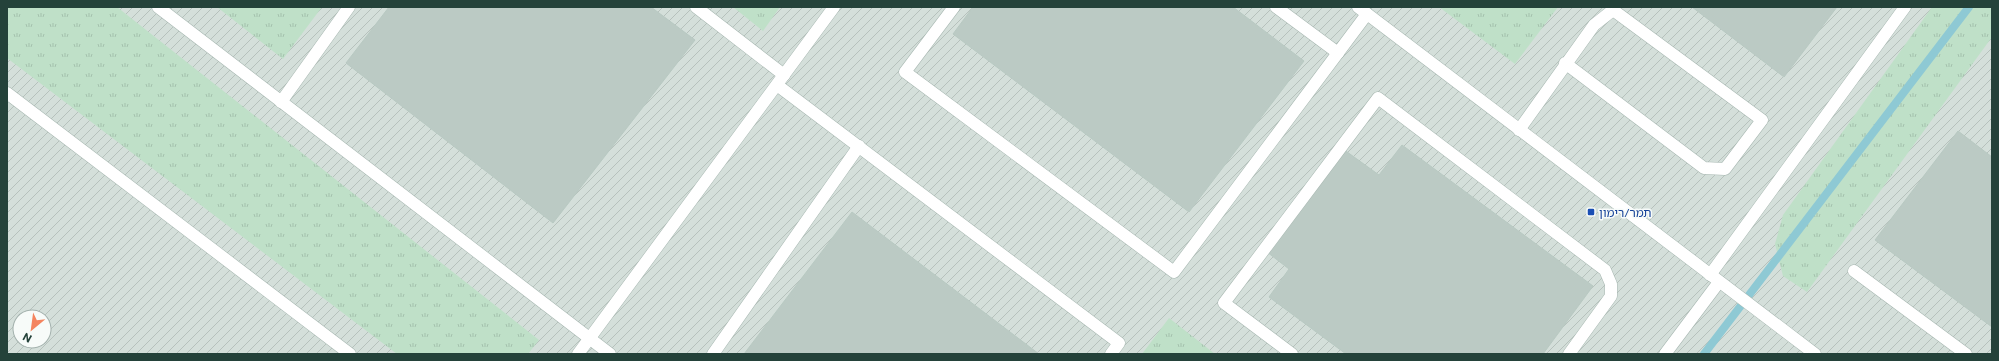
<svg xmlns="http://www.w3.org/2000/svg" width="1999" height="361" font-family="Commissioner,'Noto Sans Hebrew',sans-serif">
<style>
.industrial{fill:url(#industrial-furrows);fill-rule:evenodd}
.grass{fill:url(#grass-tufts)}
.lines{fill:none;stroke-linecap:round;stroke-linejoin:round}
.stream{stroke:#8ec9d4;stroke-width:8}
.building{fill:#bbcac4;stroke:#b8c9c2}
.service-casing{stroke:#a8b8b2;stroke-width:13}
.minor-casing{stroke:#a8b8b2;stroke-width:13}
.tertiary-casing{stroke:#a8b8b2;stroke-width:13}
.service{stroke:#fff;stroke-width:12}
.minor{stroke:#fff;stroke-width:12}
.tertiary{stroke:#fff;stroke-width:12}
.transit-dot{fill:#1a4fb4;stroke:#f7fbf9;stroke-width:1.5}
.labels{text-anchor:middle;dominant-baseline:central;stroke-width:3;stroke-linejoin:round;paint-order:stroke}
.transit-label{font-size:12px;fill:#164399;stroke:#f7fbf9;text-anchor:start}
</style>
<defs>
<pattern id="industrial-furrows" width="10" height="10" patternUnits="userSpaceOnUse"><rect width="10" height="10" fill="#d4dfda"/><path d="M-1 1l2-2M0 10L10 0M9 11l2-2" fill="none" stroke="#b6c1bc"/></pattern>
<pattern id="grass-tufts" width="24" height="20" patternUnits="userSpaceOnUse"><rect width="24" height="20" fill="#bfe0c8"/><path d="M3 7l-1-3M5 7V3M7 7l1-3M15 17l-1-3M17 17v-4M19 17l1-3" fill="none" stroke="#a4c1ad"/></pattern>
</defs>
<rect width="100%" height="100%" fill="#e6efeb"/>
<!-- industrial -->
<path class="industrial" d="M7,7H1992V354H7ZM20,317H44V341H20Z"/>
<!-- grass -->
<g class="grass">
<path d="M7,7H117L539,340L528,354H397L7,58Z"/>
<path d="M217,7H322L283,59Z"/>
<path d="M733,7H780L763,31Z"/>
<path d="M1439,7H1558L1515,64Z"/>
<path d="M1932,7H1988L1992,9V37L1807,292L1783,276L1775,244L1783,215Z"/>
<path d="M1169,318L1215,354H1142Z"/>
</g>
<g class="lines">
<!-- stream -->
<path class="stream" d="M1704,354L1969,7"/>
</g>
<!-- building -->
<g class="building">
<path d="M389,7H651L695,40L553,223L346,63Z"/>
<path d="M973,7H1233L1304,61L1189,212L953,34Z"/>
<path d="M1692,7H1837L1784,77Z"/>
<path d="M1958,131L1992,157V327L1875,240Z"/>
<path d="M1402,145L1593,286L1543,354H1346L1269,297L1289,269L1267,252L1343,149L1379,175Z"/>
<path d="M852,212L1039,354H744Z"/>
</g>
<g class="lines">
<!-- service casing -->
<g class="service-casing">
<g id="service">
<path d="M696,7L784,75"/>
<path d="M954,7L905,72L1174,272L1367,14"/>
<path d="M1276,7L1338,53"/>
<path d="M777,85L1119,343L1111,354"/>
<path d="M281,102L349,7"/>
<path d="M1519,130L1594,25L1613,10L1762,120L1725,169L1704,168L1565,63"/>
<path d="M1854,271L1966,354"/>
<path d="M713,354L859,146"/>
<path d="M1292,354L1224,303L1378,98L1605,270L1611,284V296L1569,354"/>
</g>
</g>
<!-- minor casing -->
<g class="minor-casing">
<g id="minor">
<path d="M1358,7L1815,354"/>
<path d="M1710,275L1905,7"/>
<path d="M578,354L834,7"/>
<path d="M1665,354L1719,282"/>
</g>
</g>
<!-- tertiary casing -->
<g class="tertiary-casing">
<g id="tertiary">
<path d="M158,7L610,354"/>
<path d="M7,93L350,354"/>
</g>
</g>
<!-- service -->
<use href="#service" class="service"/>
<!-- minor -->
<use href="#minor" class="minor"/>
<!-- tertiary -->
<use href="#tertiary" class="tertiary"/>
</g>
<!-- markers -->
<rect class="transit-dot" x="1587" y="208" width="8" height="8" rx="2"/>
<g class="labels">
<!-- transit labels -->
<g class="transit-label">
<text x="1599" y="212">תמר/רימון</text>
</g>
</g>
<!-- border -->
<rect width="1999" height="361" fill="none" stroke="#24423a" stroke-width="16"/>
<!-- north arrow -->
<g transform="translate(32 329) rotate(209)"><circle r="19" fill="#f7fbf9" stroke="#a3b1ad"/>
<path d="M0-3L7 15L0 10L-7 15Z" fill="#f4845f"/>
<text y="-6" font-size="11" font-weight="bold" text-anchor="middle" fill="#24423a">N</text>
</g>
</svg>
